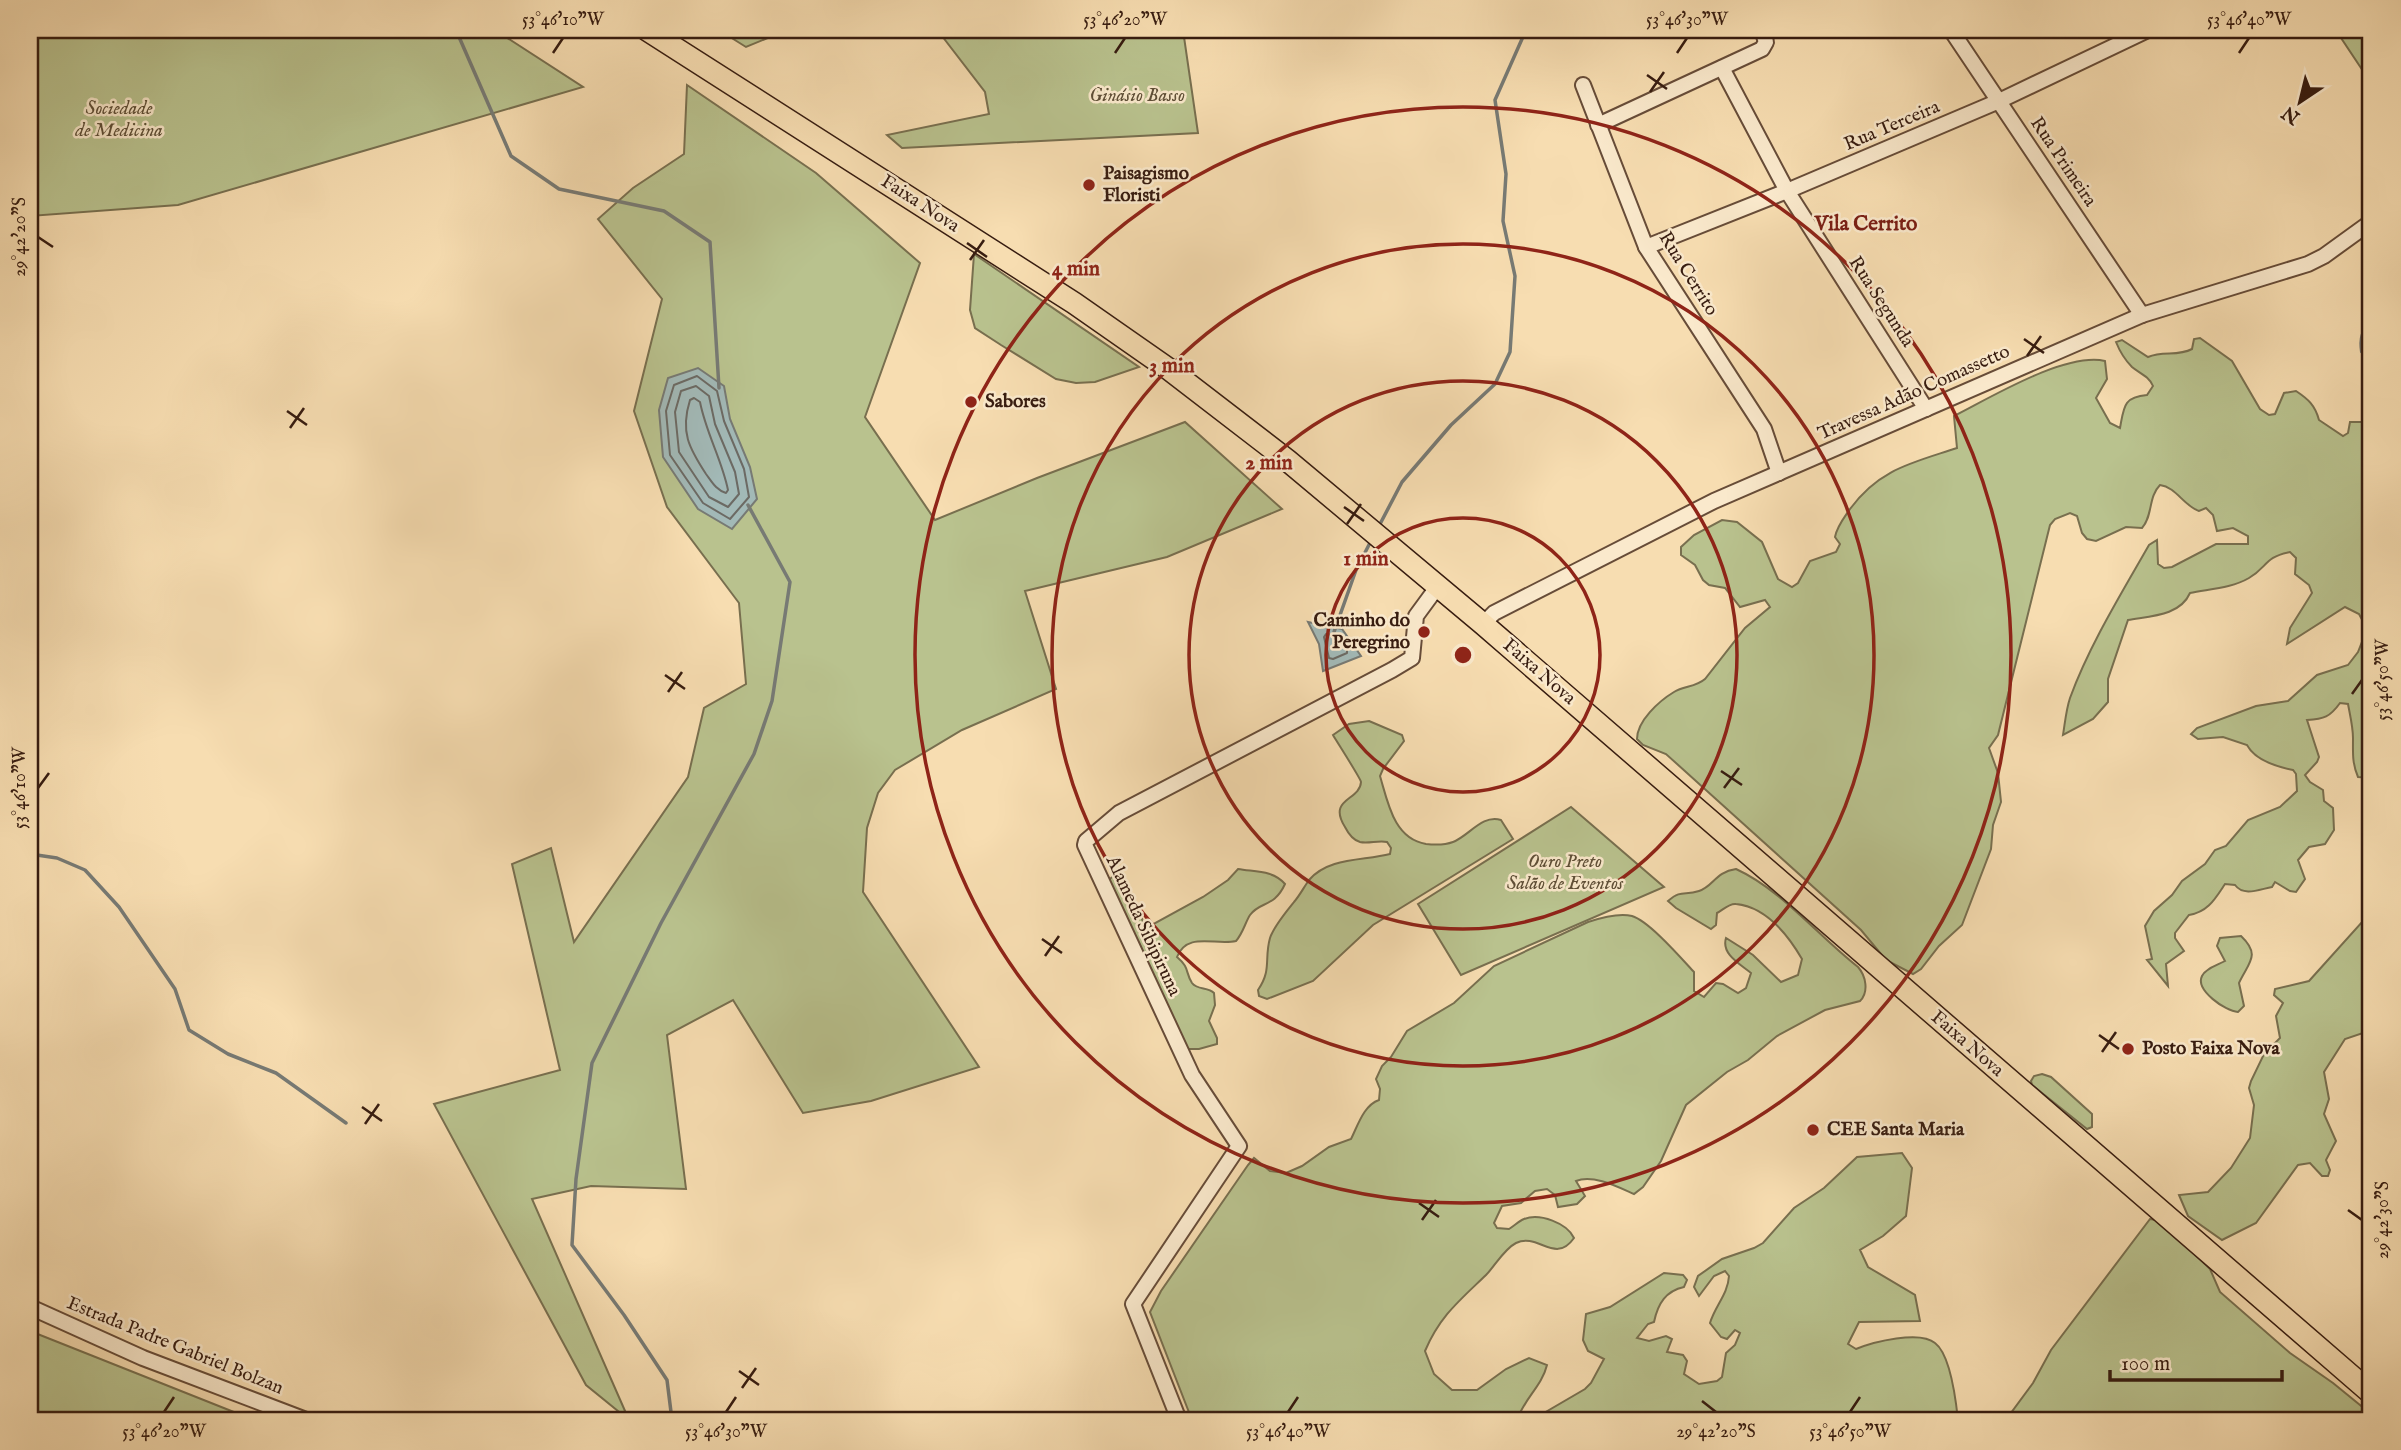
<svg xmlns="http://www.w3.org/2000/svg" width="2401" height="1450" font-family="'IM FELL English',serif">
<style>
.green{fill:#b9c28e;stroke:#786f4f;stroke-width:2}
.water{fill:#a2b9b7;stroke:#777a74;stroke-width:2}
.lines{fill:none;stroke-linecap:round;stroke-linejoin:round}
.shore{stroke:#6c6a64;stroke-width:2}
.stream{stroke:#777a74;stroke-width:3.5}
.minor-casing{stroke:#674c38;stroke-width:18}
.highway-casing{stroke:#371c10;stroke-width:24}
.minor{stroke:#fae9cc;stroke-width:14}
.highway{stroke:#f7ddb1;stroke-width:21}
.ticks{fill:none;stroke:#371c10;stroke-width:2.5}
.ring{fill:none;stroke:#8f2418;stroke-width:3.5}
.poi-dot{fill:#8f2418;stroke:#fae9cc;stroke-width:2.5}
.labels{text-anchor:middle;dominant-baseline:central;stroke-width:5;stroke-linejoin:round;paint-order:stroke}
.park-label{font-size:19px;font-style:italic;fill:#5e4e36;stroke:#fae9cc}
.street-label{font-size:19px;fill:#371c10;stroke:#fae9cc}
.poi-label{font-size:19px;font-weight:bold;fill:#371c10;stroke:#fae9cc;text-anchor:start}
.neighbourhood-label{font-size:21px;font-weight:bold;fill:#7a1f14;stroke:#fae9cc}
.centre{fill:#8f2418;stroke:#fae9cc;stroke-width:3.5}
.ring-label{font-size:21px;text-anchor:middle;font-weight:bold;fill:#8f2418;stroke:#fae9cc;stroke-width:5;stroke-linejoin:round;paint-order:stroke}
.neatline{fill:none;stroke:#371c10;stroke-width:2.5}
.ticks-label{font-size:18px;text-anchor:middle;fill:#371c10}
</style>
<rect width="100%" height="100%" fill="#f7ddb1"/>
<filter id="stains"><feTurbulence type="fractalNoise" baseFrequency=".00286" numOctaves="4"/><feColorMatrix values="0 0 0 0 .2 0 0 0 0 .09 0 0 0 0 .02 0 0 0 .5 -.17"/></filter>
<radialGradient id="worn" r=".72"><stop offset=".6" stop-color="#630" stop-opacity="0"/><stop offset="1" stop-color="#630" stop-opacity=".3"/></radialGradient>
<!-- green -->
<g class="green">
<path d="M30,30H495L583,87L178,205L30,216Z"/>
<path d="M719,30H787L746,47Z"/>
<path d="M946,30H1183L1198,133L902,148L887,135L989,114L985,92L942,36Z"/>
<path d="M2333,30H2371V83L2339,35Z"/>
<path d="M687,85L816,173L920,263L865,417L935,520L1037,478L1185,422L1282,509L1167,557L1025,591L1056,689L962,730L895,770L878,793L867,828L863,892L979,1067L871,1101L803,1113L733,1000L667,1035L686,1189L591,1186L532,1199L629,1420L586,1385L434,1104L560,1070L512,864L551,848L574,942L688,777L704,708L746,684L739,603L667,507L634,411L662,299L598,219L633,188L684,154Z"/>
<path d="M974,254L1139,367L1095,382L1076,383L1056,379L1001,345L975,328L970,310Z"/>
<path d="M2200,338L2232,361L2260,409L2269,415L2275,414L2284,393L2296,391C2308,399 2315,405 2319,420L2343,436L2348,433L2350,422H2367L2371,424V778L2358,777C2352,763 2353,753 2353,738C2353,727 2350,715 2348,704L2340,703C2330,717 2324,719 2307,720L2319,757L2317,762L2305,775L2310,782L2323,790L2324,801L2333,808L2334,830L2325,844L2309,847L2298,860L2305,879L2296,892L2290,891L2275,882L2272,887C2260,889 2244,897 2235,885L2225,884C2215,899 2208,912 2189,915L2175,933V938L2184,951L2166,964L2168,986L2147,960L2152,959L2145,926L2154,911L2172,895L2182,881L2205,864L2215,850L2226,846L2248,820L2280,807L2297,791L2296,774L2293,770C2278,767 2255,760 2247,745L2223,737L2198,739L2191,734L2197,728L2256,706L2288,701L2317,675L2348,665L2358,652L2367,629L2359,614L2345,607L2287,644L2290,628L2312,593L2309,585L2295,574L2296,558L2290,552C2264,557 2268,567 2249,578C2232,588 2209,589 2190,593C2180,616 2150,616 2128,620L2108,679V702L2093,719L2063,735C2065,723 2066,710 2070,698C2089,646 2121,594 2149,545L2157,540L2158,564L2164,568L2172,567L2216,544H2248V536L2233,528L2217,531L2213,515L2206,508L2199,511C2184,506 2176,487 2160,485C2148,497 2153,516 2142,528L2126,527L2096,541L2087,539L2082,533L2077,516L2070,513L2055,519L2050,525L1998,735L1989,748L1998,773L2001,802L1993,825L1991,849L1962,925L1939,946L1921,969L1913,974L1886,960L1861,930L1666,754L1643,745L1637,739C1637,721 1659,701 1674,692C1684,686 1696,687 1705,679L1745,628L1770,607L1765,600L1740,607L1725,588L1709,585L1703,580L1695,565L1681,555V547L1694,535L1722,520L1737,522L1762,542L1778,579L1792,587L1798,583L1810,561L1836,552L1840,544L1835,537C1837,526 1844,518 1850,509C1879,469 1912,463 1957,448L1954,416C1990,398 2065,352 2105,361L2107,379L2096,398L2110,423L2120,428C2124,407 2123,397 2147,395L2153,386C2149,376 2139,373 2132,367C2124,359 2120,352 2116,342L2122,340L2148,357C2163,350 2177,357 2192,349L2194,339Z"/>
<path d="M1369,721L1402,735L1404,741L1383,769L1380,776C1388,803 1394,839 1426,844C1435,845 1445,845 1453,842C1469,836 1482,814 1501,820L1513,839L1373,925L1313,981L1267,999L1259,996L1258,990C1272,970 1264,959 1270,938C1274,926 1286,912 1294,902C1300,895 1304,887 1309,880C1329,857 1363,861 1390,854L1391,848L1387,842C1379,840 1368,844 1360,842C1353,840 1348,833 1345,827C1327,798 1360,801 1361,782C1361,779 1337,742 1333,735L1349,724Z"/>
<path d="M1571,807L1664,887L1461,975L1418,904Z"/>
<path d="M1238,869C1255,872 1273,870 1285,884C1274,908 1260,901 1250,915C1245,923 1243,933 1236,941C1216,946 1187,931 1177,957C1190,968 1185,972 1192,983C1197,990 1208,987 1214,993L1215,1005L1209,1021L1217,1038V1044L1199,1049H1187L1109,880L1112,877L1118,875L1121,878L1139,909L1144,925L1150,926L1203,897L1228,880Z"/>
<path d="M1736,869C1782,890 1818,936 1858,967C1866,976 1869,992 1860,1001L1825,1010L1777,1036L1748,1060L1727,1072L1686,1105L1661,1161L1643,1187L1634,1194C1618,1187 1593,1174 1576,1181L1585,1196L1577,1204L1558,1207L1555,1195L1547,1189L1535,1191L1521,1203L1502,1206L1494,1223L1497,1228L1509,1229C1514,1226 1519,1221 1524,1219C1540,1213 1567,1223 1574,1238C1555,1265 1538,1232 1516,1243C1504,1249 1495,1266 1486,1275C1459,1301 1440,1316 1425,1351L1434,1374L1452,1390H1477L1506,1369L1529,1358L1547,1365C1542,1386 1524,1399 1517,1420H1192L1150,1312L1161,1291L1248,1165L1254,1158L1270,1171L1286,1173L1302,1166L1329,1147L1351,1139C1358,1125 1364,1105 1379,1100L1380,1089L1376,1079L1382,1066L1391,1057L1407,1031L1454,1003L1494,966L1588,922C1600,918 1620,913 1632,916C1649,921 1681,958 1694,972V991L1704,997L1716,983L1723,984L1738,993L1746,988L1751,973C1740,964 1721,954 1726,938L1753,955L1781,982L1798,975L1802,959C1788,935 1767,907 1736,904C1729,903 1723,910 1717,913L1716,925L1711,929L1676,908L1668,901C1682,889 1684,896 1699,891C1714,886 1715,872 1736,869Z"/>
<path d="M2371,912V995L2364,1017L2369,1020L2366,1032L2345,1039L2324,1072L2329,1099L2324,1114L2336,1141L2326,1160L2330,1170L2328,1176H2322L2310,1163L2298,1165L2256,1223L2222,1240L2188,1216L2179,1195L2208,1192L2231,1168L2250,1138L2254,1105L2249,1088L2251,1081L2264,1054L2280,1038L2276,1016L2283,1003L2274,995L2275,989L2309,981Z"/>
<path d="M2241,936C2261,955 2249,962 2239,983L2244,1006L2238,1012C2225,1011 2195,990 2202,976C2206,968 2218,965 2225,961L2217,946L2220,938Z"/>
<path d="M2042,1074L2051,1077L2092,1114V1127L2087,1129L2032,1085L2031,1081L2034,1076Z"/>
<path d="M1902,1153L1912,1168L1906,1216L1883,1236L1860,1250L1868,1267L1915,1295L1920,1321L1859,1322L1848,1344L1856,1349C1873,1342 1920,1330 1935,1343C1951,1355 1956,1401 1958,1420H1532L1585,1389L1591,1383L1604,1359L1588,1351L1583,1340L1586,1314L1610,1307L1664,1273L1683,1275L1687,1280L1684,1287C1666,1291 1658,1303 1654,1322L1648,1324L1637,1338L1649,1341L1666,1336L1672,1339L1667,1352L1683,1355L1687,1361L1684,1374L1699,1384L1717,1381L1722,1377L1726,1353L1735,1345L1740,1333L1735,1330L1727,1339L1721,1337L1710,1323C1715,1306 1728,1294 1729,1276L1725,1271L1714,1276L1699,1296L1694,1287L1698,1276L1722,1259L1754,1248L1763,1243L1794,1208L1824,1188L1857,1157Z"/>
<path d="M2150,1219L2161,1221L2210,1269L2220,1292L2290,1353L2333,1383L2371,1414V1420H2009L2008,1417L2033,1383L2051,1350Z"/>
<path d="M30,1331L254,1420H30Z"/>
</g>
<!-- water -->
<g class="water">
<path d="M2371,322V360L2361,352C2359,339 2361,330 2371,322Z"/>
<path d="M698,368L724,386L730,419L750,467L757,499L732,529L698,509L663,457L659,410L668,378Z"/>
<path d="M1308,622L1342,629L1361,656L1323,671L1319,644Z"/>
</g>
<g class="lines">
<!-- shore -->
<g class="shore">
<path d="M697,376L717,391L724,421L744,469L749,497L730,519L703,503L670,455L666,411L674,385Z"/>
<path d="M696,386L709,396L715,424L735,472L739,494L728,507L709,497L679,452L675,412L681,391Z"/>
<path d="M694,398L700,402C706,433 722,460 728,490L726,493C716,490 712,482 706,474C689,448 680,432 690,400Z"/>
<path d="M1326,634L1338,636L1347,649V653L1333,659L1329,658L1324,637Z"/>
</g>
<!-- stream -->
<g class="stream">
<path d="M456,30L511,156L559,189L664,211L710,242L719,388"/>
<path d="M1379,526L1402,482L1451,425L1495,384L1510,352L1515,276L1503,221L1506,174L1495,100L1526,30"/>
<path d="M1334,632L1356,570L1372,539"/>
<path d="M30,854L57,858L85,870L119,907L175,989L189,1030L228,1054L276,1073L346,1123"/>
<path d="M672,1420L667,1380L624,1315L572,1245L576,1179L592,1063L661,923L754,754L772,701L790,582L748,505"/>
</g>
<!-- minor casing -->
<g class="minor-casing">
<g id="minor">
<path d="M1951,30L2142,315"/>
<path d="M1722,68L1787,191L1926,409"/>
<path d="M1583,85L1646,247L1764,429L1779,473"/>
<path d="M1598,125L1762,49L1766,42L1762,30"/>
<path d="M1646,247L1787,191L1999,101L2148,30"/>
<path d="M1483,624L1494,613L1714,501L2142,315L2308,264L2324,256L2371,222"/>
<path d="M30,1307L143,1358L306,1420"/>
<path d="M1179,1420L1133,1304L1239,1146L1192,1075L1085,845L1086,841L1119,813L1392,670L1412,658L1416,616L1438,586"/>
</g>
</g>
<!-- highway casing -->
<g class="highway-casing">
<path id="highway" d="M647,30L1074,303L1170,370L1287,460L1483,624L2371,1393"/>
</g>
<!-- minor -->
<use href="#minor" class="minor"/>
<!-- highway -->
<use href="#highway" class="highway"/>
</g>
<!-- ticks -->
<path class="ticks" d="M553,53L563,38M1115,53L1125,38M1677,53L1687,38M2239,53L2249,38M1647,75L1667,89M1650,92L1664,72M38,237L53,247M967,243L987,257M970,260L984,240M2024,339L2044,353M2027,356L2041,336M287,411L307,425M290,428L304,408M1344,507L1364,521M1347,524L1361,504M665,675L685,689M668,692L682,672M2352,694L2362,680M1721,771L1742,785M38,788L49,773M1724,788L1739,768M1042,939L1062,953M1045,956L1059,936M2099,1035L2119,1049M2102,1052L2116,1032M362,1107L382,1121M365,1124L379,1104M1419,1203L1439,1217M2348,1210L2362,1220M1422,1220L1436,1200M739,1371L759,1385M742,1388L756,1368M1702,1401L1716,1412M164,1412L174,1397M726,1412L736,1397M1288,1412L1298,1397M1850,1412L1860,1397"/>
<!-- distance rings -->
<g class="ring">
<circle cx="1463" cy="655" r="137"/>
<circle cx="1463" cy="655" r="274"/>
<circle cx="1463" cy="655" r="411"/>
<circle cx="1463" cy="655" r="548"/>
</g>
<!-- markers -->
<g class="poi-dot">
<circle cx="1089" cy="185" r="7"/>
<circle cx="971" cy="402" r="7"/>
<circle cx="1424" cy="632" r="7"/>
<circle cx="2128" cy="1049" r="7"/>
<circle cx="1813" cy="1130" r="7"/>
</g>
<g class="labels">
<!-- park labels -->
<g class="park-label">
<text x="1137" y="96">Ginásio Basso</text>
<text x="119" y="109">Sociedade<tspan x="119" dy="22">de Medicina</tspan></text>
<text x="1565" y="862">Ouro Preto<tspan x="1565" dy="22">Salão de Eventos</tspan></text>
</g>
<!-- street labels -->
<g class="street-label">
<text transform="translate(1892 126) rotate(-23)">Rua Terceira</text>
<text transform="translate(2063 162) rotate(56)">Rua Primeira</text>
<text transform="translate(920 204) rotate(33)">Faixa Nova</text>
<text transform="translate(1688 274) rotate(58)">Rua Cerrito</text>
<text transform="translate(1881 302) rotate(57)">Rua Segunda</text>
<text transform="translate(1914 393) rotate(-24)">Travessa Adão Comassetto</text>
<text transform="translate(1539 672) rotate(41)">Faixa Nova</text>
<text transform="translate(1143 926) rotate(65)">Alameda Sibipiruna</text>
<text transform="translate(1967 1044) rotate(41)">Faixa Nova</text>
<text transform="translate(175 1346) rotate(22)">Estrada Padre Gabriel Bolzan</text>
</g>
<!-- poi labels -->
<g class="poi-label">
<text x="1103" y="174">Paisagismo<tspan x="1103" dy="22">Floristi</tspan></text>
<text x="985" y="402">Sabores</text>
<text x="1410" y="621" text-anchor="end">Caminho do<tspan x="1410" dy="22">Peregrino</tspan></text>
<text x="2142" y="1049">Posto Faixa Nova</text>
<text x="1827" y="1130">CEE Santa Maria</text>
</g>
<!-- neighbourhood labels -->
<g class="neighbourhood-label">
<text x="1866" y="224">Vila Cerrito</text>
</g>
</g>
<circle cx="1463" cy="655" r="10" class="centre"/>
<g class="ring-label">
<text x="1076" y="275">4 min</text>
<text x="1172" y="372">3 min</text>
<text x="1269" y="469">2 min</text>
<text x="1366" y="565">1 min</text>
</g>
<!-- margin -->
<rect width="2401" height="1450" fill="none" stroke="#f7ddb1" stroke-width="77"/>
<!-- north arrow -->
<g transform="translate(2300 102) rotate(215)" stroke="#fae9cc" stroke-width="5" paint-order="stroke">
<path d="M0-5L12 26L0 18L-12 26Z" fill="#371c10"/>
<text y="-10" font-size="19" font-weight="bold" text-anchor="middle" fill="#371c10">N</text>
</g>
<!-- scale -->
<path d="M2110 1370v10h172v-10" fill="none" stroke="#371c10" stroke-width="3.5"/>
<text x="2121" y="1370" font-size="21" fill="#371c10" stroke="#fae9cc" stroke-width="5" paint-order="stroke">100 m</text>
<rect x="38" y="38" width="2324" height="1374" class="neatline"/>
<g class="ticks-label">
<text x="563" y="25">53°46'10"W</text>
<text x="1125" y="25">53°46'20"W</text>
<text x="1687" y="25">53°46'30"W</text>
<text x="2249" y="25">53°46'40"W</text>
<text transform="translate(19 237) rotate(-90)" y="6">29°42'20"S</text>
<text transform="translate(2382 680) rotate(-90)" y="6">53°46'50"W</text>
<text transform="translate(19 788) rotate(-90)" y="6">53°46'10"W</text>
<text transform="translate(2382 1220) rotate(-90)" y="6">29°42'30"S</text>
<text x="164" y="1437">53°46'20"W</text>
<text x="726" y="1437">53°46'30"W</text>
<text x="1288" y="1437">53°46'40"W</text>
<text x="1716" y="1437">29°42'20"S</text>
<text x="1850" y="1437">53°46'50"W</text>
</g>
<rect width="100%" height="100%" filter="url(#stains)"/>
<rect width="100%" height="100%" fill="url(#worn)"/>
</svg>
